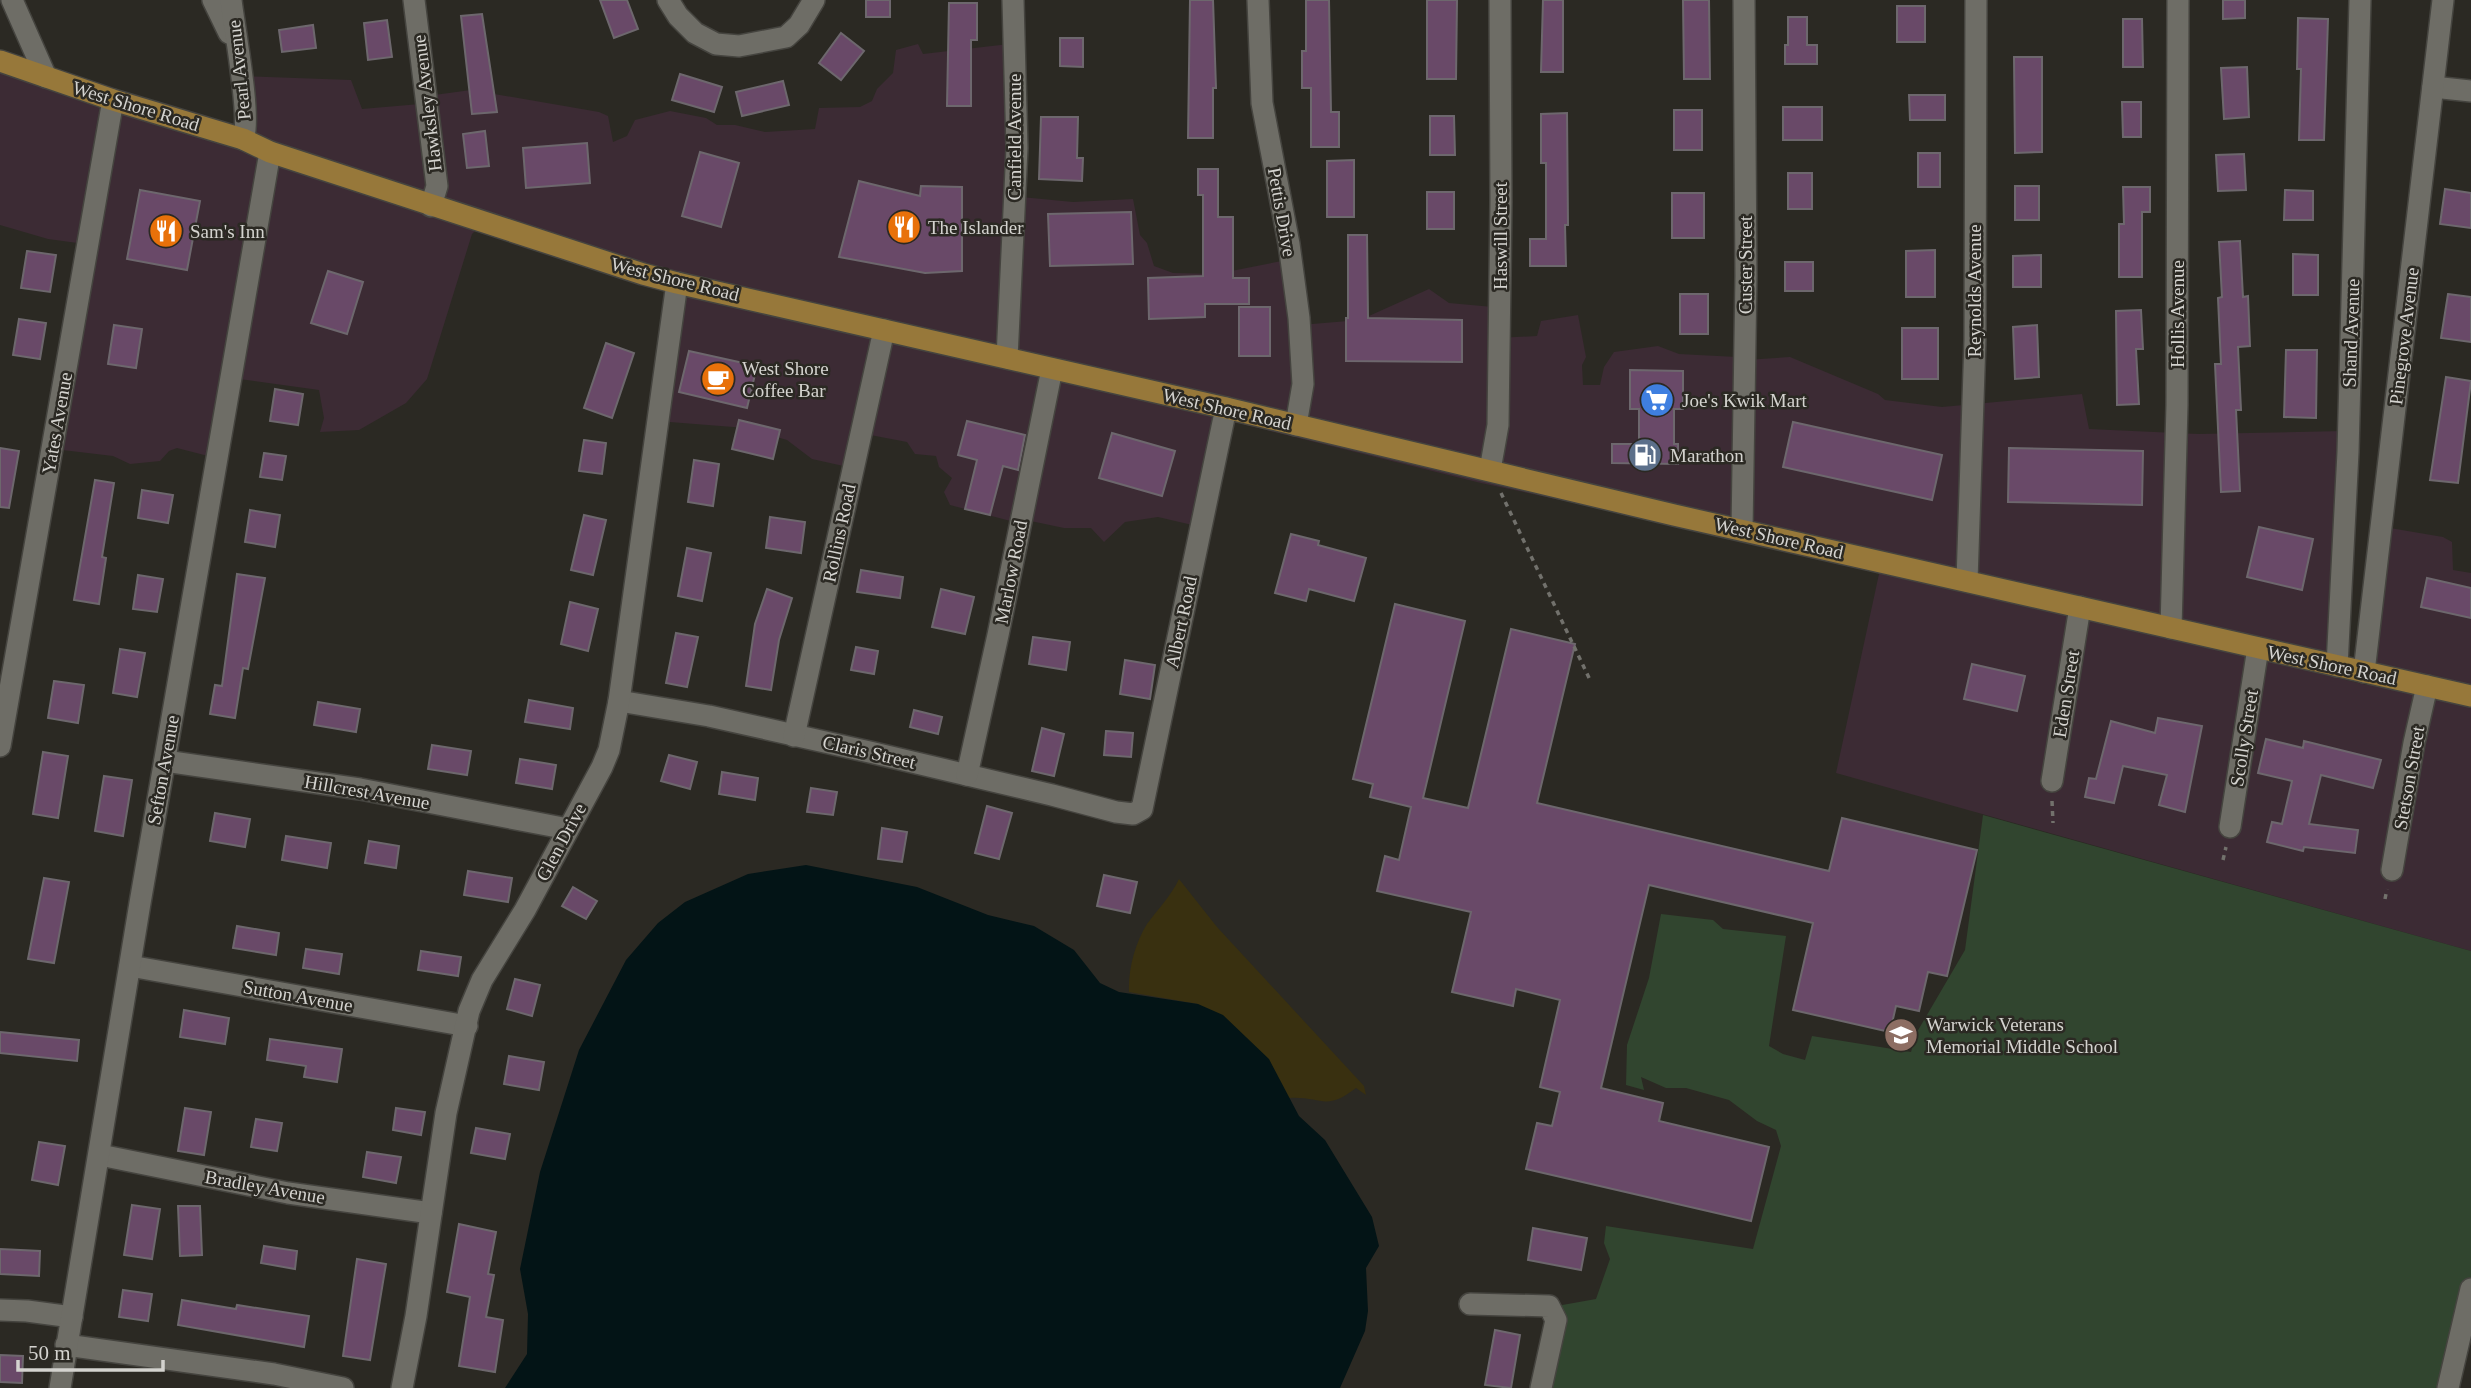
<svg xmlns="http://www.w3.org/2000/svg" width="2471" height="1388" font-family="'Times New Roman',serif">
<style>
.commercial{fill:#3c2b34}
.green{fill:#31452f}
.sand{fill:#393010}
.water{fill:#031416}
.building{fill:#694968;stroke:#6d676d;stroke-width:2}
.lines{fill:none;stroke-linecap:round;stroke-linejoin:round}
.minor-casing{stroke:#45443f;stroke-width:24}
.major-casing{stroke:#45443f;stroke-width:24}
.path{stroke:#72716c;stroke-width:3.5;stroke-dasharray:5 5;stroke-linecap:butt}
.minor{stroke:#6e6d66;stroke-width:21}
.major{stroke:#97783a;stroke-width:21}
.labels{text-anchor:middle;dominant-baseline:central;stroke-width:5;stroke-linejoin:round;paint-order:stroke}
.street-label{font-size:19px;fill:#d4d3cf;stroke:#2b2923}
.poi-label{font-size:19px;fill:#d4d3cf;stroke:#2b2923;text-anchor:start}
</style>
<rect width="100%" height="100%" fill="#2b2923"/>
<!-- commercial -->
<path class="commercial" d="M918,44L923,54L1009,44L1012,196L1073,202L1133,199L1140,235L1147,243L1154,266L1173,273L1216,274L1287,260L1300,325L1360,320L1429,289L1449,303L1493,307L1497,338L1537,336L1541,321L1578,315L1586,357L1582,365L1583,385H1600L1604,367L1614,352L1658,346L1679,354L1737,357L1745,360L1790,357L1878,394L1885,400L1942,407L2082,394L2089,429L2198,434L2344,431L2337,666L2338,678L2367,685L2371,680L2390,528L2443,537L2452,542L2453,570L2471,573V951L1836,773L1879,574L1875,570L1739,538L1481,483L1230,421L1201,527L1158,517L1125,522L1104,542L1091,528H1064L1026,520L1018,523L950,505L944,492L952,478L939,467L936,456L915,454L907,442L865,434L848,467L812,459L787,440L746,428L657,421L670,290L476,230L472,234L427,379L406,403L359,430L320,432L324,418L319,390L232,378L212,457L177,448L169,451L160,461L130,464L113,456L54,449L85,244L48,239L0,225V68L239,148V76L351,80L362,109L420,104L427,96L471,90L599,112L608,116L613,142L627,136L635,120L670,111L706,118L717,125H735L765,132L815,129L819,108L860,107L872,101L877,89L893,73L896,50Z"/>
<!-- green -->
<path class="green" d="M1983,815L2471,951V1281L2446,1388H1542L1551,1307L1596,1299L1610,1259L1604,1243L1606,1226L1753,1249L1781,1146L1776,1130L1757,1121L1729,1100L1686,1088H1666L1641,1077L1644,1090L1626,1085L1627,1045L1649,978L1661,914L1713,920L1723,929L1786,936L1769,1046L1783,1054L1805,1060L1812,1036L1911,1052L1917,1032L1965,950Z"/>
<!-- sand -->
<path class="sand" d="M1179,879L1217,927L1364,1086L1366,1095L1356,1088C1325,1112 1322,1096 1289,1098L1198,1004L1129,992C1128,970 1135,943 1147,924C1158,909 1171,896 1179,879Z"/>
<!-- water -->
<path class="water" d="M806,865L917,887L988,915L1034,926L1074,950L1100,983L1119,992L1198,1004L1223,1015L1269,1059L1299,1116L1325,1140L1372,1217L1379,1246L1366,1268L1368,1311L1365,1331L1340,1388H505L527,1354L528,1314L520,1269L540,1172L579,1050L626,960L658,923L685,902L748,874Z"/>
<!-- building -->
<g class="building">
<path d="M600,0H627L638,29L614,38Z"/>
<rect x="866" y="0" width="24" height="17"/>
<path d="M1190,0H1213L1216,88H1213V138H1188Z"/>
<path d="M1306,0H1329L1331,112H1339V147H1311V88H1302V51H1306Z"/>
<path d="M1427,0H1457L1456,79H1427Z"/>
<path d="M1543,0H1563V72H1541Z"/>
<path d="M1683,0H1709L1710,79H1684Z"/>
<path d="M2223,0H2245V18L2223,19Z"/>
<path d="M949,3H977V40H971V106H947Z"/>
<rect x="1897" y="6" width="28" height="36"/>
<path d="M482,14L497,112L472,114L461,16Z"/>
<path d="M1788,17H1807V45H1817V64H1785V45H1788Z"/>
<path d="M2298,18L2328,19L2324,140H2299L2301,69H2297Z"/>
<path d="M2123,19H2142L2143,67H2123Z"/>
<path d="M387,20L392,57L368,60L364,23Z"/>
<path d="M313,25L316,48L282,52L279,30Z"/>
<path d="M841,33L864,51L841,80L819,63Z"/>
<path d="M1060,38H1083V67L1060,66Z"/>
<path d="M2014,57H2042V152L2015,153Z"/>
<path d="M2247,67L2249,117L2224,119L2221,68Z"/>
<path d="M680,74L722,87L714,112L672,100Z"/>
<path d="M783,81L789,105L742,116L736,92Z"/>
<path d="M1909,95H1945V120H1910Z"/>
<path d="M2122,102H2141V137H2123Z"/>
<rect x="1783" y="107" width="39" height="33"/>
<rect x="1674" y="110" width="28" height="40"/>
<path d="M1567,113L1568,225H1565L1566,266H1530V239H1546V163H1541V114Z"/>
<path d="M1430,116H1454L1455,155H1430Z"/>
<path d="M1041,117H1078L1077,158H1083L1082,181L1039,179Z"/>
<path d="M485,131L489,166L467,168L463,134Z"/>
<path d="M587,143L590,183L526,188L523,148Z"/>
<path d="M700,152L739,163L721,227L682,216Z"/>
<rect x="1918" y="153" width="22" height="34"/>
<path d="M2244,154L2246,190L2218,191L2216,155Z"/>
<path d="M1354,160V217H1327V161Z"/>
<path d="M1198,169H1218V217H1233V278H1249V304H1205V317L1149,319L1148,278L1203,276V195H1198Z"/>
<rect x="1788" y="173" width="24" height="36"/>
<path d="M859,181L920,196L921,186L962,187V271L925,273L839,257Z"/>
<rect x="2015" y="186" width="24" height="34"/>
<path d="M2123,187H2150V212H2142V277H2119V224H2124Z"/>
<path d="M2445,189L2471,193V228L2440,224Z"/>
<path d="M140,190L200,201L187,270L127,259Z"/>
<path d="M2285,190L2313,191V220H2284Z"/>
<rect x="1427" y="192" width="27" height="37"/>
<rect x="1672" y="193" width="32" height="45"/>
<path d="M1131,212L1133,264L1050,266L1048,214Z"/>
<path d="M1348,235H1367L1368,318L1462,320V362L1346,361V318H1348Z"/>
<path d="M2240,241L2243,297L2248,296L2250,346L2238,347L2241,410H2236L2240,491L2221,492L2215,364H2221L2218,298L2222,297L2219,242Z"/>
<path d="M1935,250V297H1906V251Z"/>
<path d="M27,251L56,255L50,292L21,288Z"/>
<path d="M2293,254L2318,255V295H2293Z"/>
<path d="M2041,255V287H2013V256Z"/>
<rect x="1785" y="262" width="28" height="29"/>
<path d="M328,271L363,282L347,334L311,323Z"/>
<rect x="1680" y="294" width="28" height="40"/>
<path d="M2448,294L2471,297V342L2441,338Z"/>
<rect x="1239" y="307" width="31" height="49"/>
<path d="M2141,310L2143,349H2136L2139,404L2117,405L2116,311Z"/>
<path d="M19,319L46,323L40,359L13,355Z"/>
<path d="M114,325L142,329L136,368L108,364Z"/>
<path d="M2037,325L2039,377L2015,379L2013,327Z"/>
<rect x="1902" y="328" width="36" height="51"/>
<path d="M606,343L634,353L612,418L584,408Z"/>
<path d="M2286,350H2317L2316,418L2284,417Z"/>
<path d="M689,351L757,366L747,408L679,392Z"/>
<path d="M1630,370L1683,371V409H1674V444H1678V464L1612,463V444H1639V409H1630Z"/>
<path d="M2446,377L2471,381L2458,483L2430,480Z"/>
<path d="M275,389L303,394L298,425L270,421Z"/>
<path d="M739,420L780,430L773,459L732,449Z"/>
<path d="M967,421L1025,435L1018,470L1003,466L990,515L965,509L977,460L958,455Z"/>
<path d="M1793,422L1942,455L1932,500L1783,467Z"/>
<path d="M1112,433L1175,451L1162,496L1099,478Z"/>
<path d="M584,440L606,443L602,474L579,471Z"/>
<path d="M0,448L19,451L9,508L0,507Z"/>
<path d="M2009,448L2143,451L2142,505L2008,502Z"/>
<path d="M264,453L286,456L282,480L260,477Z"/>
<path d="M694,460L719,464L713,506L688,502Z"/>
<path d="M95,480L114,483L102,557L106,558L99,604L74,600Z"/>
<path d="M142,490L173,495L168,523L138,518Z"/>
<path d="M250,510L280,515L275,547L245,542Z"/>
<path d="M584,515L606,520L593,575L571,570Z"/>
<path d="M770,517L805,522L801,553L766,548Z"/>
<path d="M2259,527L2313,539L2302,590L2247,577Z"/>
<path d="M1291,534L1319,541L1318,545L1366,558L1354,601L1309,589L1306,601L1275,593Z"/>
<path d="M687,548L711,553L702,601L678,596Z"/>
<path d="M861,570L903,577L900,598L857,592Z"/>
<path d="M237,574L265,578L248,669L243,668L235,718L210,714L215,685L222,686Z"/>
<path d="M138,575L163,579L157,612L133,609Z"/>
<path d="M2427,578L2471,588V618L2421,607Z"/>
<path d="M767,589L792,598L779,640L771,690L746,686L755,624Z"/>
<path d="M941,589L974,597L965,634L932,627Z"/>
<path d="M570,602L598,609L588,651L561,644Z"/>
<path d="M1395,604L1465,621L1423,798L1468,808L1511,629L1575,644L1537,803L1829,871L1842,818L1977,850L1947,976L1928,972L1919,1011L1896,1006L1890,1032L1793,1010L1813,923L1649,885L1601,1088L1663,1103L1659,1121L1769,1147L1751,1221L1526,1169L1537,1123L1552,1126L1560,1092L1540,1087L1560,1000L1516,989L1513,1006L1452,992L1471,912L1377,891L1385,856L1399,860L1411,807L1370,797L1373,784L1353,779Z"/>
<path d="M676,633L698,637L687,687L666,683Z"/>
<path d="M1033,637L1070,642L1066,670L1029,664Z"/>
<path d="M856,647L878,651L874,674L851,670Z"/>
<path d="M120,649L145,653L137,697L113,693Z"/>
<path d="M1125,660L1155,665L1150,699L1120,694Z"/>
<path d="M1972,664L2025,676L2017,711L1964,699Z"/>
<path d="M54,681L84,685L78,723L48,718Z"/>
<path d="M529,700L573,708L570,729L525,722Z"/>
<path d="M318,702L360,709L356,732L314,725Z"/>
<path d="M914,710L942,717L938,734L910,727Z"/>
<path d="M2158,718L2202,726L2185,812L2159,805L2167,775L2123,766L2114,803L2085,797L2089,778L2096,779L2111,721L2155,733Z"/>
<path d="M1042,728L1064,734L1054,776L1032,771Z"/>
<path d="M1106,731L1133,733L1131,757L1104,755Z"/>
<path d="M2266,739L2303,748L2304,741L2381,760L2373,788L2321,775L2309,824L2358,830L2355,853L2304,847L2303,851L2267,842L2272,822L2282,824L2292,781L2258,773Z"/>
<path d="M432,745L471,751L467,775L428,769Z"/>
<path d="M43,752L68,756L58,818L33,814Z"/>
<path d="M669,755L697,762L690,789L661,781Z"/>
<path d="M520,759L556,765L552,789L516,783Z"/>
<path d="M722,772L758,778L755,800L719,794Z"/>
<path d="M104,776L132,780L123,836L95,831Z"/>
<path d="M811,788L837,792L833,815L807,812Z"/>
<path d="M987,806L1012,813L999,859L975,853Z"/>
<path d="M215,813L250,819L245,847L210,841Z"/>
<path d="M882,828L907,832L902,862L878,859Z"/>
<path d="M286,836L331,843L327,868L282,860Z"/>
<path d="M369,841L399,846L396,868L365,863Z"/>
<path d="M468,871L512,878L508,902L464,895Z"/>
<path d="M1104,875L1137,882L1130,913L1097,906Z"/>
<path d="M44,878L69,882L54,963L28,959Z"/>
<path d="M573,887L597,901L586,919L562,906Z"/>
<path d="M237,926L279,933L276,955L233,948Z"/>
<path d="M306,949L342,954L339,974L303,968Z"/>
<path d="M421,951L461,957L458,976L418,970Z"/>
<path d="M515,979L540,985L532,1016L507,1009Z"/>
<path d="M184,1010L229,1018L225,1044L180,1037Z"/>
<path d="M0,1032L79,1040L77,1061L0,1053Z"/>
<path d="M270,1039L342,1049L337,1082L304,1077L306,1066L267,1060Z"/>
<path d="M509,1056L544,1062L539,1090L504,1084Z"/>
<path d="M185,1108L211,1112L204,1155L178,1151Z"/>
<path d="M396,1108L425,1112L421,1135L393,1130Z"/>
<path d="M256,1119L282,1123L277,1151L251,1147Z"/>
<path d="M476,1128L510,1134L505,1159L471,1153Z"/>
<path d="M39,1142L65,1146L58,1185L32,1180Z"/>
<path d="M367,1152L401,1157L396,1183L363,1177Z"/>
<path d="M132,1205L160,1209L152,1259L124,1255Z"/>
<path d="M178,1206H200L202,1255L180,1256Z"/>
<path d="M459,1224L496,1232L488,1274L494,1275L486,1317L503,1320L495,1372L459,1366L470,1297L447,1292Z"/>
<path d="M1533,1228L1587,1238L1581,1270L1528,1260Z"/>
<path d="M264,1246L297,1251L295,1269L261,1263Z"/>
<path d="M0,1249L40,1251L39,1276L0,1274Z"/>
<path d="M357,1259L386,1264L370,1360L343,1356Z"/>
<path d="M123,1290L152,1294L148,1321L119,1317Z"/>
<path d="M182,1300L236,1309L237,1305L309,1316L304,1347L178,1325Z"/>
<path d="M1495,1330L1520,1335L1511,1388L1485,1385Z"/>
<path d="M0,1355L23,1356L22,1383L0,1382Z"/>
</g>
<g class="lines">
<!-- minor casing -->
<g class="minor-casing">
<g id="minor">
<path d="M12,0L46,77"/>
<path d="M213,0L229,33"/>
<path d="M231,0C234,27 252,120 243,139"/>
<path d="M414,0L437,186L431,206"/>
<path d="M668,0L678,16L695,33L716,44L739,46L786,37L799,25L814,0"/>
<path d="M1258,0L1262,103L1289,244L1299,318L1303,384L1296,425"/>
<path d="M2433,87L2471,91"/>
<path d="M1007,358L1017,148L1013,0"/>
<path d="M1490,470L1498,425L1501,202L1500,0"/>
<path d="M1742,530L1746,276L1744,0"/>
<path d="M1967,581L1975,340L1976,0"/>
<path d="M2171,628L2177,405L2178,0"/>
<path d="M2337,666L2348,452L2360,0"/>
<path d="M2364,672L2443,0"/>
<path d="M619,701L709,716L874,753L1052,795L1116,812L1133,814L1142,809L1226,408"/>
<path d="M794,736L884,330"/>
<path d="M0,746L113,100"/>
<path d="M165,761L360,789L568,829"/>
<path d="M967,775L998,635L1052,369"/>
<path d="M2052,781L2080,607"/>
<path d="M2230,827L2258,648"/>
<path d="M2392,870L2414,743L2427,686"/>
<path d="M130,966L467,1026"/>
<path d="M100,1155L288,1193L431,1213"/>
<path d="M1470,1304L1549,1306L1556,1320L1541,1388"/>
<path d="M0,1310L27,1311L72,1317"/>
<path d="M66,1345L274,1374L343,1388"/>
<path d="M60,1388L140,903L270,152"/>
<path d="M402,1388L416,1316L446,1113L469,1011L482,980L525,910L602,767L609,750L619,701L677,283"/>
<path d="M2448,1388L2471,1289"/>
</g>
</g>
<!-- major casing -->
<g class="major-casing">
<path id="major" d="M0,61L113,100L243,139L270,152L643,274L677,283L1226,408L1674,515L2471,696"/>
</g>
<!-- path -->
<g class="path">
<path d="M1501,493L1590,680"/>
<path d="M2052,801L2053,823"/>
<path d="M2223,860L2226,847"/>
<path d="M2385,899L2387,889"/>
</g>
<!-- minor -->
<use href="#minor" class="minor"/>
<!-- major -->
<use href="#major" class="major"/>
</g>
<!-- icons -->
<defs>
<g id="restaurant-disc" transform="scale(1.75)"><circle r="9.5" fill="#e8710a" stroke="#2b2923"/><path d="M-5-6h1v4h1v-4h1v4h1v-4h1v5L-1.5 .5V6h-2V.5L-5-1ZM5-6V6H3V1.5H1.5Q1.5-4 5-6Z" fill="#fff"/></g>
<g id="cafe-disc" transform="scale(1.75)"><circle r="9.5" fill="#e8710a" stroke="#2b2923"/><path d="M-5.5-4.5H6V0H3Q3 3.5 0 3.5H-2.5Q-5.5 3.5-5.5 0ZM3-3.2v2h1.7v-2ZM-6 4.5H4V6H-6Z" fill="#fff"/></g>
<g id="supermarket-disc" transform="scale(1.75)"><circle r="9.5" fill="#3f7fe0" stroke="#2b2923"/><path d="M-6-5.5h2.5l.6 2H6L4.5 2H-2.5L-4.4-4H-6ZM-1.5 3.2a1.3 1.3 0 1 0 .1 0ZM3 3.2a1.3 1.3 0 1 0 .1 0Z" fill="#fff"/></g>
<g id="fuel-disc" transform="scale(1.75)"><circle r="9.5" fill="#5c6f8a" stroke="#2b2923"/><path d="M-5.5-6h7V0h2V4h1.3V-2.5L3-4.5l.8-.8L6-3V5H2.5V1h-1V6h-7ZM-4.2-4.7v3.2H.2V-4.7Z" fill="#fff"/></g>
<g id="school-disc" transform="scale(1.75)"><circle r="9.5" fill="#8d6e63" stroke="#2b2923"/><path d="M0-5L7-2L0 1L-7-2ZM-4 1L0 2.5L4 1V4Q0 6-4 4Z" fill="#fff"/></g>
</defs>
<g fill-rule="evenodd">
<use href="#restaurant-disc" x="904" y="227"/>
<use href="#restaurant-disc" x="166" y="231"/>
<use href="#cafe-disc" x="718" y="379"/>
<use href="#supermarket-disc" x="1657" y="400"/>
<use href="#fuel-disc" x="1645" y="455"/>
<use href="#school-disc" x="1901" y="1035"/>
</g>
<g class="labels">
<!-- street labels -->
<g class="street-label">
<text transform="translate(239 70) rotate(-96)">Pearl Avenue</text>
<text transform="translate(427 103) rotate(-97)">Hawksley Avenue</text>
<text transform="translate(136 106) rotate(17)">West Shore Road</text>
<text transform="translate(1014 137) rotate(-90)">Canfield Avenue</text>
<text transform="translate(1282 212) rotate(80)">Pettis Drive</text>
<text transform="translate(1500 236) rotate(-90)">Haswill Street</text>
<text transform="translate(1745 265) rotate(-90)">Custer Street</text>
<text transform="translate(675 279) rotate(14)">West Shore Road</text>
<text transform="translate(1974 291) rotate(-90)">Reynolds Avenue</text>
<text transform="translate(2177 314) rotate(-90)">Hollis Avenue</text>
<text transform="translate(2351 333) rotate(-88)">Shand Avenue</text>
<text transform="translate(2404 336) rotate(-83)">Pinegrove Avenue</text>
<text transform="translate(1227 409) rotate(13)">West Shore Road</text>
<text transform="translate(57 423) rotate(-80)">Yates Avenue</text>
<text transform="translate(839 533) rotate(-78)">Rollins Road</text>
<text transform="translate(1779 538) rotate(13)">West Shore Road</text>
<text transform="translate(1011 572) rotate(-79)">Marlow Road</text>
<text transform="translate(1181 622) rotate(-78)">Albert Road</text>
<text transform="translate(2332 665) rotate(12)">West Shore Road</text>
<text transform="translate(2066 694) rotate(-81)">Eden Street</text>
<text transform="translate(2244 738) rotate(-81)">Scolly Street</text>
<text transform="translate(869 752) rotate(13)">Claris Street</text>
<text transform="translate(163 770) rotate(-80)">Sefton Avenue</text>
<text transform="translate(2409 778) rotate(-80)">Stetson Street</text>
<text transform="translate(367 792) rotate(10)">Hillcrest Avenue</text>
<text transform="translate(561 842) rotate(-62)">Glen Drive</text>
<text transform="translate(298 996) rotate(10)">Sutton Avenue</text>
<text transform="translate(265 1187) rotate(10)">Bradley Avenue</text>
</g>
<!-- poi labels -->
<g class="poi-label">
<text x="928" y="227">The Islander</text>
<text x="190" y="231">Sam's Inn</text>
<text x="742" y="368">West Shore<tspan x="742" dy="22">Coffee Bar</tspan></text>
<text x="1682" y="400">Joe's Kwik Mart</text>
<text x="1670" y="455">Marathon</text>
<text x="1926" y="1024">Warwick Veterans<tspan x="1926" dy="22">Memorial Middle School</tspan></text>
</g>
</g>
<!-- scale -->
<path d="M18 1360v10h145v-10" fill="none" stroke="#d4d3cf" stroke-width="3.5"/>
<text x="28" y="1360" font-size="21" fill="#d4d3cf" stroke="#2b2923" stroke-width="5" paint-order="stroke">50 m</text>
</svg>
